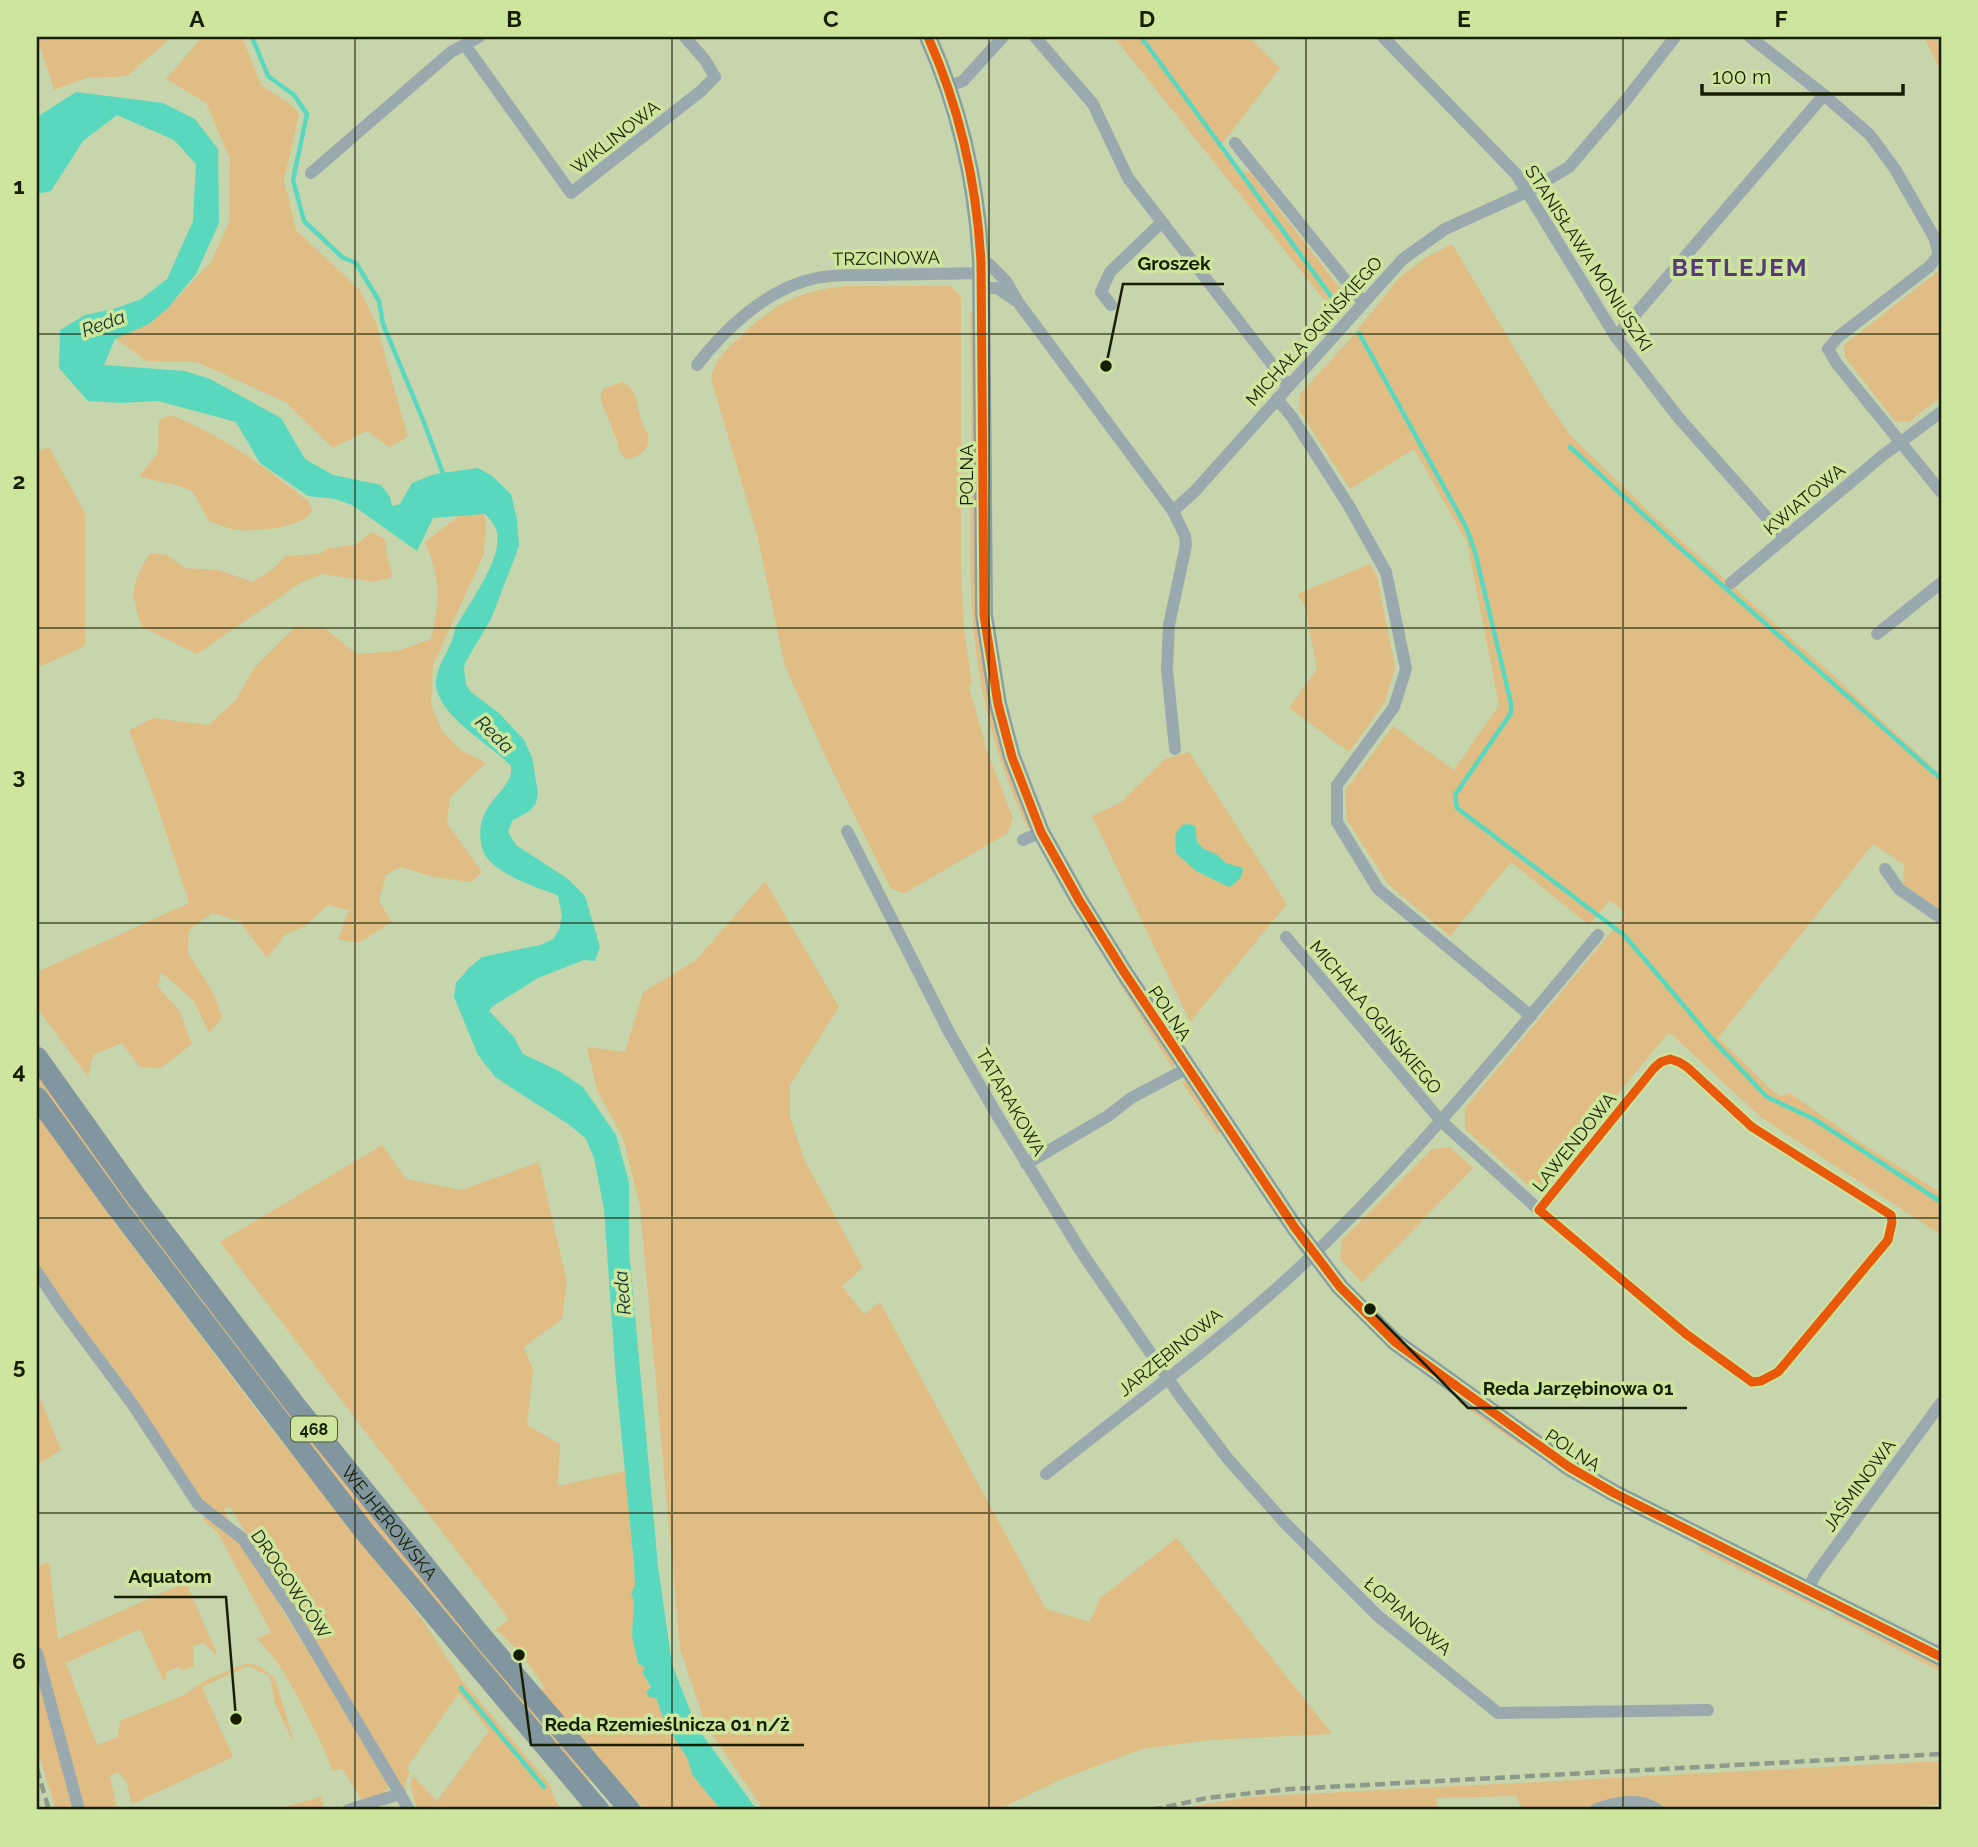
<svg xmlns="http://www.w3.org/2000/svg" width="1978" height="1847" font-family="Raleway,sans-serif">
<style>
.green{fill:#dfbd85}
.water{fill:#5ad8be}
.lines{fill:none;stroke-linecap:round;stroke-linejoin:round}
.stream{stroke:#5ad8be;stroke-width:4.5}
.street{stroke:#99a9ae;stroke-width:12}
.secondary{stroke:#8a9ea5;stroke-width:18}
.primary{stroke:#81969e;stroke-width:21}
.rail{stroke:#8c9a8c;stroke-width:4.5;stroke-dasharray:10 5;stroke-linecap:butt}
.cycleway-casing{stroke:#cde59d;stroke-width:13}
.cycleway{stroke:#e8590c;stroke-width:9}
.grid{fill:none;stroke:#171f03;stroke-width:2;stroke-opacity:0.55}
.labels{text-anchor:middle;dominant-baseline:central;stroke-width:7;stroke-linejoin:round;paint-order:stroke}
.shield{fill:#cde59d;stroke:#4e5a31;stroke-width:2}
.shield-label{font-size:16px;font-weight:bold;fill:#171f03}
.street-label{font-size:18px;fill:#171f03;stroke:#cde59d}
.water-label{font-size:19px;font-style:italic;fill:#0f302c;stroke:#cde59d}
.district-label{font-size:24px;font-weight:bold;letter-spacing:2px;fill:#563b77;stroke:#cde59d}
.leader{fill:none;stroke:#171f03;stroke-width:2.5}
.callout-dot{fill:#171f03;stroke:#cde59d;stroke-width:2.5}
.callout-label{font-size:19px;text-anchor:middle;font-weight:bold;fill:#171f03;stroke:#cde59d;stroke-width:7;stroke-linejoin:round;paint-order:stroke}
.neatline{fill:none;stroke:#171f03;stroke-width:2.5}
.grid-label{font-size:23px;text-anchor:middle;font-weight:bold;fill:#171f03}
</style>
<rect width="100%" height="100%" fill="#c7d5ad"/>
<!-- green -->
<g class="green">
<path d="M37,37H172L127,76L86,78L54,90Z"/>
<path d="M202,37H242L261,85L290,104L299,114L284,180L296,230L360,290L376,323L408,437L389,447L367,431L333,448L285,402L197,362L146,361L114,337L173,302L211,262L229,222L230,159L206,103L166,79Z"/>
<path d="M1114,37H1249L1280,68L1219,148L1238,171L1250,172L1342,291L1344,307L1338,317Z"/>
<path d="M1924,37L1936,38L1941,49V72Z"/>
<path d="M1452,244L1543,396L1570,435L1652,515L1825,668L1941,775V910L1903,884L1904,865L1873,844L1718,1038L1769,1088L1781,1096L1790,1093L1861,1143L1941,1193V1235L1762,1118L1669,1032L1543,1185L1529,1186L1465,1129V1108L1626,914L1610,900L1589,925L1511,862L1450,936L1388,884L1347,820L1345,791L1393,726L1454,770L1499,705L1467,542L1414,449L1350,489L1299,410L1300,394L1351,338L1399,278L1425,258Z"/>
<path d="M1941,269V397L1909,422L1895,421L1845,357L1844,345Z"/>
<path d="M847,286H951L961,297V571L964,629L972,684L969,687L987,751L1013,818L1008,833L905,893L891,889L827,760L785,666L757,535L711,378C717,357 723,353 738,339C772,305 799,290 847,286Z"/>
<path d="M970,312H974L977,594L1030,824L1028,829C1007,783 991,737 982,688C966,609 971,529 971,450C971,404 971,358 970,312Z"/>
<path d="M622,382C638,388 636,405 641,419C643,429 651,433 648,444C646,450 642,453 637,456C620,464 620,451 617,440C615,435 612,431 611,425C608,413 596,401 603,389Z"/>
<path d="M170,415C225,436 263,466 309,502L312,511C302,529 256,531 237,530C228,529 218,524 209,521C204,513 197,497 192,492C184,484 151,481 139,476L158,453L159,420Z"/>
<path d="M49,447L85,513V646L37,668V452Z"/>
<path d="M469,508H477L486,519L484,554L433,665L431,705L442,731L459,749L486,763L450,797L447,823L482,872L471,882L434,877L400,867L386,875L379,901L392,922L358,943L338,939L349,910L328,905L305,926L285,935L267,958L239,921L212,913L189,930L188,953L214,994L222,1018L209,1033L194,1001L161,972L158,987L179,1010L192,1044L161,1068L140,1067L122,1043L93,1055L88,1077L37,1008V972L189,903L155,799L129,730L153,718L208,725L235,701L254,668L296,626L324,628L357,654L397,651L431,639C440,600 441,579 425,542Z"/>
<path d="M372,532L385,539L387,556L393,577L374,582L322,574L302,582L197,654L142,627C130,592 130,586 150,553L167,555L185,568L219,570L253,582L274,568L286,556L318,554L329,548L355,545Z"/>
<path d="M1370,564L1377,576L1395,668L1385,702L1349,752L1289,708L1317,669L1305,606L1297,594Z"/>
<path d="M1189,752L1287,904L1190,1022L1092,816L1121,802L1165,759Z"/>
<path d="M765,881L839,1007L790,1085V1116L804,1159L863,1268L842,1286L864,1314L880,1302L1046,1609L1090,1622L1100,1598L1177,1538L1332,1734L1211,1740L1142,1749L1062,1779L997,1810H764L706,1726L680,1649L640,1206L623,1138L597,1090L587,1047L625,1052L643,992L695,961Z"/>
<path d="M1118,981L1123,982L1175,1063L1173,1069Z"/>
<path d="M37,1071L592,1779L586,1783L397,1559L89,1156L37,1082Z"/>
<path d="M1181,1081L1189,1082L1221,1128L1219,1133L1217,1134Z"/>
<path d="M37,1112L106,1211L255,1408L421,1618L461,1679L551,1786L552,1793L561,1810H417L410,1784L413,1776L437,1801L489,1731L459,1693L407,1768L410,1772L405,1784L407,1799L230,1507L224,1509L230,1523L210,1512L126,1389L121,1378L55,1292L37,1263Z"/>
<path d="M382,1145L406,1179L461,1190L539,1162L567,1282L562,1319L524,1347L533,1370L527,1425L560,1444L558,1486L626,1471L635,1585L631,1594L634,1599L632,1636L638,1662L645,1668L642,1672L656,1698L665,1723L687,1758L693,1776L721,1810H645L541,1691L545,1688C531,1666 516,1646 496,1630L509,1619L220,1242Z"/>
<path d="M1450,1147L1473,1168L1362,1283L1340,1259L1342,1240L1432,1149Z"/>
<path d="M37,1390L61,1450L37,1465Z"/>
<path d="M1462,1400L1522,1442L1523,1447L1457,1401Z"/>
<path d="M206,1518L243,1546L389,1783C388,1797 373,1797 362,1800L342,1769L332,1771C326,1751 317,1735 308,1717C293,1688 281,1662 257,1639L271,1632L218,1533L202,1519Z"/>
<path d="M1700,1542L1824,1604L1825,1612L1698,1549Z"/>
<path d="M49,1562L58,1639L186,1582L218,1656L203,1643L193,1646L194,1666L183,1671L178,1667L167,1671L166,1679L163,1680L140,1629L66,1663L97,1745L118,1737L120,1721L184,1695L204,1681L247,1663L259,1666L275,1678L295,1746L275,1704L270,1676L248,1666L202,1687L233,1757L132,1804L126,1781L118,1772L110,1776L117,1810H82L37,1642V1566Z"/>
<path d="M1838,1611L1941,1664V1672L1832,1615Z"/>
<path d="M37,1667L76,1810H56L37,1748Z"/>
<path d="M1941,1761V1804L1920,1806V1810H1667L1663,1806L1656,1804L1591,1810H1523L1516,1796L1437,1798V1808L1448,1810H1174L1248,1797Z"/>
<path d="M320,1794L324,1806L320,1810H274L319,1797Z"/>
</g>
<!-- water -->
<g class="water">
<path d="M76,92L163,103L195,119L218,149L219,223L196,274L168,308L149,324L115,339L104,365L185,371L210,379L281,418L305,459L333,475L381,485L390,497L392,506L400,504L412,483L435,474L478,468L492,476L511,494L517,519L519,545L516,554L491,619L465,663L464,669L466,685L471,692L499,713L524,740L532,757L538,793L536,803L531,810L512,821L508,832L516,845L568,879L585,896L600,947L595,961L584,960L538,978L493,1006L489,1011L514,1037L523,1054L559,1071L583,1087L616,1135L629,1182V1249L658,1566L672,1664L696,1726L757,1810H721L693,1776L687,1758L665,1723L656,1698L649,1697L646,1693L651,1687L642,1672L645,1668L638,1663L632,1636L634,1600L631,1594L635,1585L634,1565L616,1379L604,1209L594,1158L586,1139L571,1126L495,1077L478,1055L454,997L456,983L470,967L482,957L540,945L553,939L559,930L562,916L558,896C550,891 541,890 533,886C517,880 486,866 482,848C471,802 515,792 511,766C490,744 432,713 436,679C439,661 453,646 455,629C467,605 503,560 497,532C495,525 490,519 485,514L433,518L417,551L352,505L335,499L308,496L260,463L236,422L158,401L121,403L88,401L59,368L60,330L85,315L117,308L141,299L167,279L193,221L196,164L174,140L117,115L83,141L51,191L37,194V117Z"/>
<path d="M1189,824L1195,826L1197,842L1204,849L1216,854L1226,863L1243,868C1243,877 1237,883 1229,887L1196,871L1176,853L1175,835L1182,825Z"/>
</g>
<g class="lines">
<!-- stream -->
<g class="stream">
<path d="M252,37L268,76L294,95L307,114L293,180L304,221L342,257L356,263L379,301L383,324L423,420L444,476"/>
<path d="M1141,37L1341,310"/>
<path d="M1359,333L1466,527L1475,552L1511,703V713L1455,795L1457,808L1624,935L1712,1039L1767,1097L1814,1119L1941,1202"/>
<path d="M1570,447L1671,540L1941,779"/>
<path d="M461,1688L544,1787"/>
</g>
<!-- street -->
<g class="street">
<path d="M1035,37L1093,104L1128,178L1288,385"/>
<path d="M1383,37L1516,174L1616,337L1678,417L1785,538"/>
<path d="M1750,37L1824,95L1870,135L1895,169L1934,237L1939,254L1930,266L1838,337L1828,349L1837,364L1941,492"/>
<path d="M465,45L571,193L701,91L715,77L705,60L685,37"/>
<path d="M947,87L963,81L1003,37"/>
<path d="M1235,143L1363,302"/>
<path d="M311,173L451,52L479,37"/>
<path d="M981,263L989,264L1006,281L1018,302L1173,511L1185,536L1186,545L1169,625L1167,669L1175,749"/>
<path d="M981,288H997L1015,300"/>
<path d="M1111,305L1101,292L1110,272L1162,222"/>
<path d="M1616,337L1824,95"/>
<path d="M697,365C724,330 762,294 805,281C827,274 851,275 874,275C909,274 945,274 981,273"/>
<path d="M1277,399L1292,417L1349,506L1386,572L1406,669L1394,707L1337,785V822L1378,889L1531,1016"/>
<path d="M1173,511L1195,491L1403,259L1445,229L1527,192L1569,167L1626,100L1675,37"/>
<path d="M1731,583L1882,456L1941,412"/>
<path d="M1877,634L1941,583"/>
<path d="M847,831L949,1032L997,1115L1082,1253L1180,1396L1228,1459L1285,1523L1378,1616L1498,1713L1708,1710"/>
<path d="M1023,840L1041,832"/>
<path d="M1885,869L1899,889L1941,918"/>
<path d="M1286,937L1441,1121L1539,1210"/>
<path d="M1670,1059L1679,1062L1687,1067L1752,1127L1891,1215L1892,1222L1888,1240L1778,1372L1761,1381L1752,1382L1686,1334L1539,1210L1654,1068L1661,1062Z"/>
<path d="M1026,1164L1108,1116L1131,1098L1188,1068"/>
<path d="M37,1272L61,1308L133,1405L198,1504L243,1539L290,1609L400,1794"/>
<path d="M1046,1474C1130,1407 1218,1343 1297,1270C1407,1167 1502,1050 1598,935"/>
<path d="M1808,1589L1815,1575L1941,1403"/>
<path d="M37,1653L79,1810"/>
<path d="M348,1810L400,1794L409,1810"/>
<path d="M1595,1810C1614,1802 1640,1797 1658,1810"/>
</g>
<!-- secondary -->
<path class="secondary" d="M928,37C960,109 977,185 981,263L984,615L998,704L1012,757L1041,832L1079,900L1124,972L1295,1228L1340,1287L1395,1342L1569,1467L1614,1493L1941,1657"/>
<!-- primary -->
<g class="primary">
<path id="s1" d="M37,1057L136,1196L296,1406L484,1639L630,1810"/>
<path d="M37,1097L118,1209L364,1531L599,1810"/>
</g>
<!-- rail -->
<g class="rail">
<path d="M37,1769L49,1810"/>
<path d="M1152,1810L1207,1798L1290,1789L1941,1754"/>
</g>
<!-- cycleway casing -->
<g class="cycleway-casing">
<g id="cycleway">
<path d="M928,37C960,109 977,185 981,263L984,615L998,704L1012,757L1041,832L1079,900L1124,972L1295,1228L1340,1287L1395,1342L1569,1467L1614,1493L1941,1657"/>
<path d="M1670,1059L1679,1062L1687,1067L1752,1127L1891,1215L1892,1222L1888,1240L1778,1372L1761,1381L1752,1382L1686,1334L1539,1210L1654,1068L1661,1062Z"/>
</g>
</g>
<!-- cycleway -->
<use href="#cycleway" class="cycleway"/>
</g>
<!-- grid -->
<path class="grid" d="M355,37V1810M672,37V1810M989,37V1810M1306,37V1810M1623,37V1810M37,334H1941M37,628H1941M37,923H1941M37,1218H1941M37,1513H1941"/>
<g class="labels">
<!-- shield labels -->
<rect class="shield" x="291" y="1416.5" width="46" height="25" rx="5"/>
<g class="shield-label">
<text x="314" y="1429">468</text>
</g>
<!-- street labels -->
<g class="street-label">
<text transform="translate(615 137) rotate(-38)">WIKLINOWA</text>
<text transform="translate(886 258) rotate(-1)">TRZCINOWA</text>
<text transform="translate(1589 258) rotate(57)">STANISŁAWA MONIUSZKI</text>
<text transform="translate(1314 331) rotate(-48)">MICHAŁA OGIŃSKIEGO</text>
<text transform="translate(966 475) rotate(-90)">POLNA</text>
<text transform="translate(1804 499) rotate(-40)">KWIATOWA</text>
<text transform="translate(1170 1013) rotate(56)">POLNA</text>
<text transform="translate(1376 1017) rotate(50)">MICHAŁA OGIŃSKIEGO</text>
<text transform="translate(1011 1102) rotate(60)">TATARAKOWA</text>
<text transform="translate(1574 1142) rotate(-51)">LAWENDOWA</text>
<text transform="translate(1170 1352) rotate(-39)">JARZĘBINOWA</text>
<text transform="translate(1573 1450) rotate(33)">POLNA</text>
<text transform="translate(1859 1485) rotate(-54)">JAŚMINOWA</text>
<text stroke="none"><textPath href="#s1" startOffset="584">WEJHEROWSKA</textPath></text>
<text transform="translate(291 1584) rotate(56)">DROGOWCÓW</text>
<text transform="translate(1408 1616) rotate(41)">ŁOPIANOWA</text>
</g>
<!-- water labels -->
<g class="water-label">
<text transform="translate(103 323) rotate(-20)">Reda</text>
<text transform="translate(495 734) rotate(44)">Reda</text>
<text transform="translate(622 1293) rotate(-95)">Reda</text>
</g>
<!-- district labels -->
<g class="district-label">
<text x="1740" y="267">BETLEJEM</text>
</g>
</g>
<!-- callouts -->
<path class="leader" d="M1106 366L1123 284H1224M1370 1309L1468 1408H1687M236 1719L226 1597H114M519 1655L531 1745H804"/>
<g class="callout-dot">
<circle cx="1106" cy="366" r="7"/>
<circle cx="1370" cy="1309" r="7"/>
<circle cx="236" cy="1719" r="7"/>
<circle cx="519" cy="1655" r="7"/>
</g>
<g class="callout-label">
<text x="1174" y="270">Groszek</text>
<text x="1578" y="1395">Reda Jarzębinowa 01</text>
<text x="170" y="1583">Aquatom</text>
<text x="667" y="1731">Reda Rzemieślnicza 01 n/ż</text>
</g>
<!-- border -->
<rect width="1978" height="1847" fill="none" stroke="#cde59d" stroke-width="77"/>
<!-- scale -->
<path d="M1702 84v10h201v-10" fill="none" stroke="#171f03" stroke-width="3.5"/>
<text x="1712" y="84" font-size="21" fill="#171f03" stroke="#cde59d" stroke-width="5" paint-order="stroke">100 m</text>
<rect x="38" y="38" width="1902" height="1770" class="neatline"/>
<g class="grid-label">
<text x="197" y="27">A</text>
<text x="514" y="27">B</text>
<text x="831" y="27">C</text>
<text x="1147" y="27">D</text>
<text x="1464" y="27">E</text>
<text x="1781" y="27">F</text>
<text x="19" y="194">1</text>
<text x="19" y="489">2</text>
<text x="19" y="784">3</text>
<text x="19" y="1079">4</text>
<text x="19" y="1374">5</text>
<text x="19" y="1669">6</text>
</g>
</svg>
